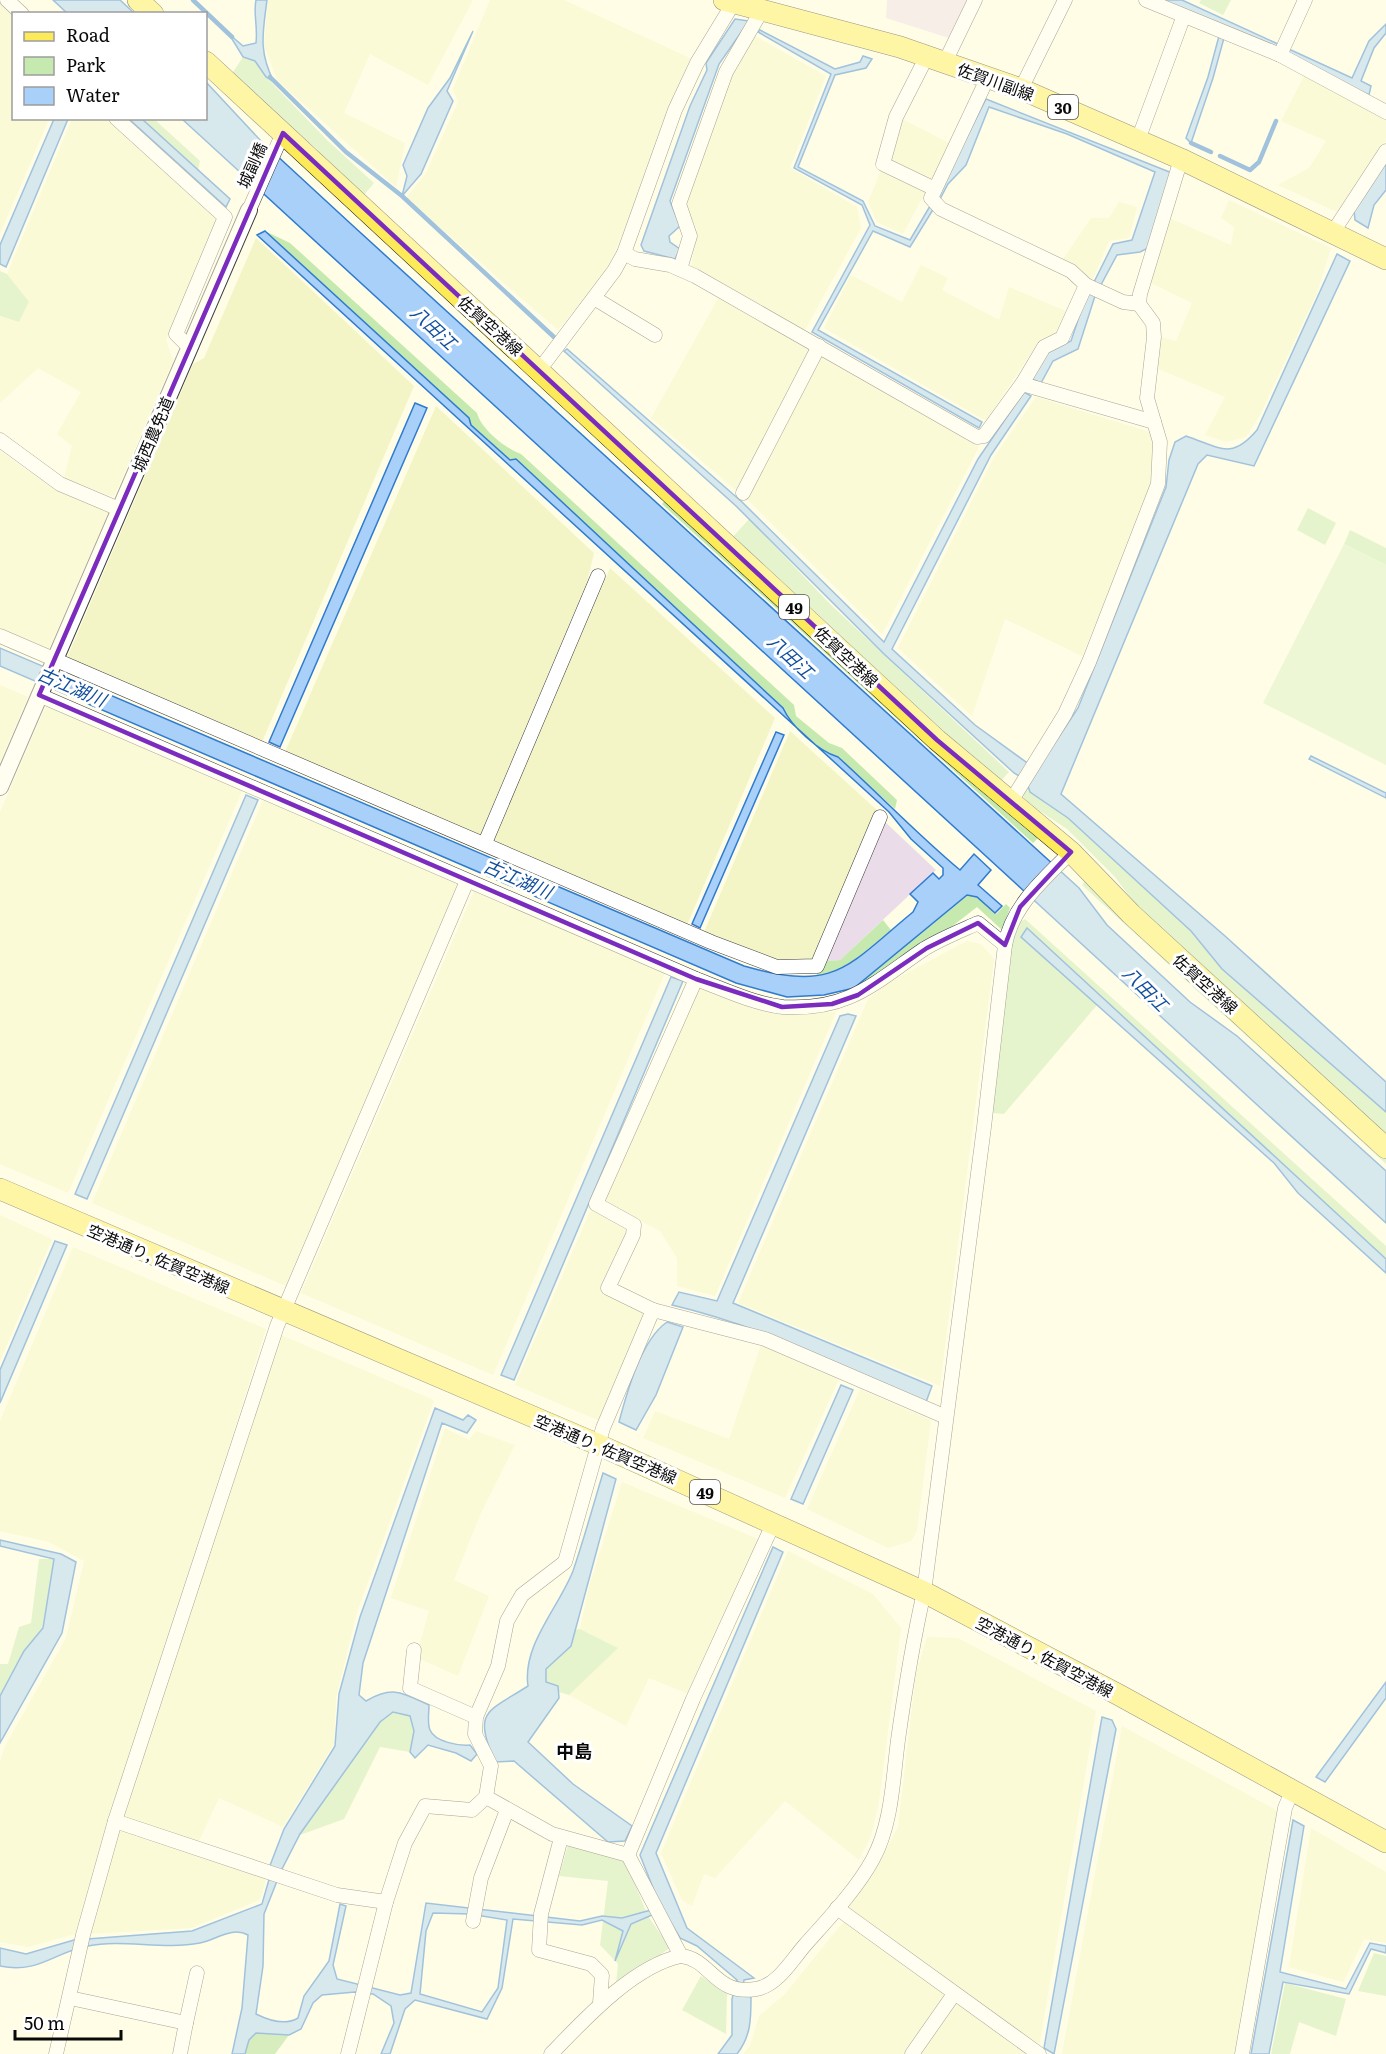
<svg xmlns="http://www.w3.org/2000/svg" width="1386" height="2054" font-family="Literata,'Noto Sans JP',serif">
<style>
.industrial{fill:#eadce9}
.farmland{fill:#f3f5c6}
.green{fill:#c6e9b0}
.forest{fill:#a7da8f}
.pitch{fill:#daf0c2}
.water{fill:#a9d0f8;stroke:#2e7bd1;stroke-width:1.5;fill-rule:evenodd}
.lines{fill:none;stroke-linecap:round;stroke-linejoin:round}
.stream{stroke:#2e7bd1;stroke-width:4.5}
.minor-casing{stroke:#3c3c3c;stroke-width:15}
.tertiary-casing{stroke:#3c3c3c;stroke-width:18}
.primary-casing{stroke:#1a1a1a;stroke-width:22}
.minor{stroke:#fff;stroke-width:14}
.tertiary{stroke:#fff;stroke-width:16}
.primary{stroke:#fdea58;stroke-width:21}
.marked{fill:none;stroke:#7b2cbf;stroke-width:4.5;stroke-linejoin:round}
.labels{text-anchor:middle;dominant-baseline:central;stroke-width:6;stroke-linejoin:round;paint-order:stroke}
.shield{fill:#fff;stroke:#535353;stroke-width:1.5}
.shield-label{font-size:15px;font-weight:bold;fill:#090909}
.street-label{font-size:16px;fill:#090909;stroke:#fff}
.water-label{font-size:18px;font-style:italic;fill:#114e9d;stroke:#fff}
.neighbourhood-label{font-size:18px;font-weight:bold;fill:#090909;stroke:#fff}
</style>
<rect width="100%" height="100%" fill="#fffde6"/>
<!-- industrial -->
<g class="industrial">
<path d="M887,0H973L955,40L886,18Z"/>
<path d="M883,820L936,870L840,960L826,961Z"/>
</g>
<!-- farmland -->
<g class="farmland">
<path d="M268,0H473L428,85L370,54L344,113L405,143L396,187L277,80L264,45Z"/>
<path d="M490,0H564L690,58L661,126L633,211L605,273L558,330L406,198L426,173L458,102L453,89Z"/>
<path d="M0,3L13,16L14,118L49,119L0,234Z"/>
<path d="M755,36L826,76L790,168L857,207L861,228L805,330L691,267L697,229L685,204L732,75Z"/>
<path d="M1305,74L1386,120V140L1337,212L1278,185L1309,168L1326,141L1281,121Z"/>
<path d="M72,119H110L218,218L166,340L173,361L114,497L64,478L72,446L57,434L81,392L38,368L0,403V316L19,322L29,303L7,274Z"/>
<path d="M902,119L951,144L903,234L877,222L868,202Z"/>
<path d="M1229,200L1331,248L1317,293L1260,415L1246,437L1226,442L1205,435L1225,397L1154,367L1160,337L1176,341L1192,303L1149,282L1169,218L1231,245L1234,227L1221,218Z"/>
<path d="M1119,202L1137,207L1129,238L1109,241L1092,281L1063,259L1091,218H1109Z"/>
<path d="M256,238L414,386L262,742L67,658L193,364L204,358Z"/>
<path d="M921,265L948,278L942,290L999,320L1009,287L1066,311L1057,335L1039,341L986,421L824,328L851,275L902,302Z"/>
<path d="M719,297L811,350L738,492L651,418Z"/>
<path d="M821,356L979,447L882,634L746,498Z"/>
<path d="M1036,397L1150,432L1155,446L1152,485L1082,656L1005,619L972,716L898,648L994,457Z"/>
<path d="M436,406L594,553L587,582L480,836L285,752Z"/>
<path d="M0,450L22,467L69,496L109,511L48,651L0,630Z"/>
<path d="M610,568L775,718L687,925L493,841Z"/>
<path d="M0,685L28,697L0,762Z"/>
<path d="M46,706L242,791L68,1193L0,1164V812Z"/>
<path d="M790,731L878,811L815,961L797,964L774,960L704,932Z"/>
<path d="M263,800L458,884L286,1286L92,1203Z"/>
<path d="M474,891L665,973L493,1375L301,1293Z"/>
<path d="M967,941L981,944L994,959L940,1386L738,1303L868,999L888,983Z"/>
<path d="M698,985L750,1007L782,1014L836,1012L715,1296L677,1286V1258L660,1231L603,1202Z"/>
<path d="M591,1209L630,1225L605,1291L650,1311L600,1421L515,1385Z"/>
<path d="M0,1215L52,1239L0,1361Z"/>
<path d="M73,1247L266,1329L75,1934L28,1947L0,1942V1761L5,1746L66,1638L84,1561L49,1542L0,1531V1421Z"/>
<path d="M281,1335L434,1400L357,1612L336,1698L334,1744L283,1827L219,1798L197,1845L123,1819Z"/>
<path d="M761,1345L839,1379L785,1498L643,1438L655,1411L729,1439Z"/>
<path d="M860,1389L931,1420L917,1531L911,1541L888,1548L807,1509Z"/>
<path d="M445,1428L469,1440L476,1431L515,1445L481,1513L454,1580L489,1596L458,1676L420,1659L419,1646L429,1611L391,1598Z"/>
<path d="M622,1482L758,1539L691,1695L649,1678L626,1726L569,1695L618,1648L580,1629L589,1587Z"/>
<path d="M788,1551L873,1594L901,1628L879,1802L871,1836L859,1860L785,1801L715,1878L704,1874L692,1906L682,1900L661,1853Z"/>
<path d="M927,1637L958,1638L1096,1711L1039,2047L846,1907L874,1872L898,1827L916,1674Z"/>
<path d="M1122,1726L1278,1811L1235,2054H1062Z"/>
<path d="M1311,1828L1386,1872V1943L1364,1939L1343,1982L1289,1967Z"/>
<path d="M119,1830L267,1876L260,1900L191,1928L89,1934Z"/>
<path d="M844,1921L947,1995L903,2054H743L750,2046L759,2016L785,1994Z"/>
<path d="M956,2003L1032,2054H919Z"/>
</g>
<!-- green -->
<g class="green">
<path d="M1201,0H1231L1223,15L1199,3Z"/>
<path d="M243,57L255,61L266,77L328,141L374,183L359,201L317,149L231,75Z"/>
<path d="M142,119H154L200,161L198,170Z"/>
<path d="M265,231L290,243L477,413C481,429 506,449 521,454L794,705L796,716L829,743L842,748L897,800L895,809L838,757C818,751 791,726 783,708L516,459L510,460L471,425L469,418Z"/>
<path d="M0,271L7,274L29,302L19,322L0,316Z"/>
<path d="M667,498L1039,837L1033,843L662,504Z"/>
<path d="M1308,508L1336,523L1325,545L1297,530Z"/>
<path d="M749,519L830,604L1009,772L999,783L731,539Z"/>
<path d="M1350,530L1386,548V565L1344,544Z"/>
<path d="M1026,780L1030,792L1068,818L1191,931L1222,969L1386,1112V1137L1144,916L1115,877L1067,829L1023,800Z"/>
<path d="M1087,879L1386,1154V1164L1082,885Z"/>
<path d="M967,895L977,897L996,914L1006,904L1010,908L1002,930L977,907L937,938L926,940L860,987L854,988Z"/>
<path d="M1025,919L1386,1246V1259L1027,929L1022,937L1098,1004L1004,1114L992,1113L1012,944L1017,924Z"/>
<path d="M883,920L891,930L845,968L814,978L826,961L840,960Z"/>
<path d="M39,1559H54L43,1628L24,1651L0,1696V1664H8L19,1627L31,1623Z"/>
<path d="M580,1629L618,1648L569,1695L559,1692L558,1686L546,1682V1669L571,1646L575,1630Z"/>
<path d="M393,1712L410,1716L414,1731L410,1752L380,1747L344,1819L300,1835L357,1751L369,1739L380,1722Z"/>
<path d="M568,1845L624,1858L648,1916L670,1948L616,1985L618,1964L600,1945L608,1881L559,1876Z"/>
<path d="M1374,1953L1386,1956V1996L1358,1991Z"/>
<path d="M701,1976L727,1994L726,2034L682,2010Z"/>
<path d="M1285,1983L1346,1999L1336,2036L1299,2022L1290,2054H1271Z"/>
</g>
<!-- forest -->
<path class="forest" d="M256,2032L289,2035L275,2054H245L249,2040Z"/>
<!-- pitch -->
<path class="pitch" d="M1344,544L1386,565V765L1263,703Z"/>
<!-- water -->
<g class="water">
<path d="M53,0H120L134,13H67Z"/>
<path d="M256,0H267C263,32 258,51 274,82L266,77L255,61L243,57L229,34L243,46L256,43C258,26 253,13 256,0Z"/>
<path d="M1161,0H1182L1352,78L1369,41L1386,24V33L1374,48L1361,81L1371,86L1369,95Z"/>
<path d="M735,19L749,21L719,64L670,201L680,226L669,236L670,242L680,249L675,259L644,251L641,245L690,106L707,70L706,63Z"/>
<path d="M760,30L835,69L860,62L863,56L872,59L866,68L835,75L798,167L863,201L875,226L910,240L930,206L934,208L910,247L873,231L818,330L982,422L979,428L812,332L870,225L862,205L794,168L831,74L758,32Z"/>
<path d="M473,31L447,91L453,101L421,174L402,196L407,176L403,165L428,108L450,78Z"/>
<path d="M1219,36L1224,38L1213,78L1191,143L1186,138L1208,77Z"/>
<path d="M206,82L261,141L351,224L1079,888L1107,925L1190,1002L1237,1036L1386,1171V1223L182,119L206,118Z"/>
<path d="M986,99L1172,173L1150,247L1140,252L1117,255L1095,296L1078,349L1053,361L1041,383L1032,379L1047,353L1071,341L1084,302L1113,244L1132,240L1155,172L1067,134L989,107L966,165L948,184L940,199L937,196Z"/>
<path d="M54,119H68L6,267L0,264V245Z"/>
<path d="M129,119H142L230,199L226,207Z"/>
<path d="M1386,163V190L1374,205L1368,228L1355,220L1354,210Z"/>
<path d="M265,231L469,418L471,425L510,460L516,459L783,708C791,726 818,751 838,757C879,794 917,834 960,870L974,854L991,870L978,885L1002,906L995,913L977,897L967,895L854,988L824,995L787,997L736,983L0,666V648L744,966C836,992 845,968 913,912L918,902L910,894L933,873L939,879L943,875V868L911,839L889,812L257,235Z"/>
<path d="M1337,254L1350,261L1254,466L1207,455L1198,464L1061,794L1225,936L1386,1082V1112L1222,969L1191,931L1068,818L1030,792L1026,780L1014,773L884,654L736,506L564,351L567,349L742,502L884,642L978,459L1024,392L1031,396L991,455L892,649L975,725L1037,770L1078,708L1166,487L1169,460L1175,442L1186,436C1219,447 1231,461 1257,430Z"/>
<path d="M415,403L427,408L280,747L269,742Z"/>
<path d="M776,732L784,735L700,928L692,924Z"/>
<path d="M1311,756L1386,793V798L1309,759Z"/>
<path d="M246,795L258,800L87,1199L75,1194Z"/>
<path d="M1027,928L1386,1259V1273L1298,1193L1274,1163L1021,937Z"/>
<path d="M671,977L683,981L514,1380L501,1375Z"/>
<path d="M848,1014L856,1016L733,1303L932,1386L926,1402C843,1366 761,1326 672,1305L679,1292L717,1301L840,1016Z"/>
<path d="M55,1241L67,1245L0,1403V1370Z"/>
<path d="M667,1322L683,1327L656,1395L636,1430L619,1422C627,1392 641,1340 667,1322Z"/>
<path d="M841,1385L853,1390L803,1504L791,1499Z"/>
<path d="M435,1408L463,1420L468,1415L476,1420L467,1433L442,1423L363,1663L359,1695L366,1701C393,1685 403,1693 429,1705C429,1713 427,1723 430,1730C435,1742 459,1746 470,1745L477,1754L471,1761L456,1753L428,1745L415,1758L410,1752L414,1731L410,1716L393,1712L380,1722L300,1834L281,1871L264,1914L263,1966L256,2014C268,2020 285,2026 298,2018L304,1996L329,1961L340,1904L346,1906L333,1965L337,1979L400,1995L411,1993L426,1903L580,1921L602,1916L622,1918L651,1910L652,1915L631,1924L615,1961L623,1931L602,1920L582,1925L513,1919L502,1988L487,2019L415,2000L405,2009L390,2054H381L394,2023L391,2006L373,1994L355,1992L322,1995L313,2003L301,2029L289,2035L256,2033L249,2040L245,2054H232L242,2008L248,1935C232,1926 216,1940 200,1943C163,1950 123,1939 88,1946C54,1952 39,1974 0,1966V1948L26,1954L74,1940L192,1931L262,1904L272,1869L269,1868L284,1829L335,1746L339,1694L360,1617ZM433,1913L470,1914L507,1920L498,1988L482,2012L420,1994L426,1931Z"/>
<path d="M603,1473L616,1479L571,1646L546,1669V1682L558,1686L559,1698L528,1742L573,1784L632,1826L625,1841L608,1842L514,1761L495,1762C473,1710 486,1713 528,1686C522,1645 559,1607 573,1571C584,1539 593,1506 603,1473Z"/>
<path d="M0,1540L61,1554L76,1562L62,1633L0,1743V1696L24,1651L43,1628L54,1559L0,1546Z"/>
<path d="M773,1547L783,1552L656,1853L687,1928L754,1978L744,1980L742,1992L751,1997C751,2019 751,2036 737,2054H718L732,2035V1999L737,1980L697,1946L680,1938L659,1903L640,1855Z"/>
<path d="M1386,1682V1698L1325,1782L1316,1777Z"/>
<path d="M1102,1717L1112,1720L1116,1729L1054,2054L1044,2048Z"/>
<path d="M1293,1820L1304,1826L1280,1972L1346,1989L1370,1943L1386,1946V1953L1371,1949L1349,1994L1283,1982L1269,2054H1251Z"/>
</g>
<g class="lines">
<!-- stream -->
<g class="stream">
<path d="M193,0L232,37"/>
<path d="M270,77L346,152L402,196L555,338"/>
<path d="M1191,143L1211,152"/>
<path d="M1220,156L1250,170L1259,162L1276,121"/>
</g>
<!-- minor casing -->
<g class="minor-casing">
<g id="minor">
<path d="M7,0L22,14"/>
<path d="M1146,0L1280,55L1386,112"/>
<path d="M1280,55L1305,0"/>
<path d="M927,56L896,117L883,164L935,189"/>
<path d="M945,62L975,0"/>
<path d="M988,77L931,198L941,209L1071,271L1086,285L1062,338L1044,347L1022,384"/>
<path d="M1021,89L1065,0"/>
<path d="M116,118L225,217L176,334L189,347"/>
<path d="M1138,140L1183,18"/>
<path d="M249,210L283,133"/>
<path d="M1333,232L1386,151"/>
<path d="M624,253L635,259L670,265L695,276L977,437L984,436L1022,384L1154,422"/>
<path d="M680,269L690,236L679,204L726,72L762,10"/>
<path d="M1086,285L1123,302L1139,304"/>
<path d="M594,298L655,335"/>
<path d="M540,369L614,271L624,253L675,110L697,63L734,2"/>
<path d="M0,440L60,484L119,509"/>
<path d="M743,493L819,346"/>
<path d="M0,636L711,942L777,967L817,966L880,817"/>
<path d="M39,695L696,979C723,989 754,1004 783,1007C849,1011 874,983 924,949C940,939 960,931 978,923L1005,945"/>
<path d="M1010,803L1065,714L1089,662L1158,484L1160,442L1147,398L1154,337L1153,323L1139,304L1140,294L1181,159"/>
<path d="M485,843L598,576"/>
<path d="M653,1310L608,1288L633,1235L634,1225L596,1204L696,979"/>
<path d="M414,1650L410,1688L476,1717"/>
<path d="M486,1797L491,1766L475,1734L476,1717L498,1666L507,1621L522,1595L565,1562L603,1428L653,1310L765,1339L946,1417"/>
<path d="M115,1821L337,1895L386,1902"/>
<path d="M561,1838L541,1914L539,1950L591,1964L602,1975L600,2003"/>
<path d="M628,1855L693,1699L774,1522"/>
<path d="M837,1908L1039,2054"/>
<path d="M473,1921L481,1878L507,1810"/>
<path d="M70,1998L186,2023L180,2054"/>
<path d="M186,2023L197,1973"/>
<path d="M56,2054L83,1935L115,1821L277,1326L467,881"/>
<path d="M348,2054L386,1902L405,1843L425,1806L472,1810L486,1797L552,1834L628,1855L681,1956C711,1959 715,1996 756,1989C777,1986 792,1960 805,1945C829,1918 856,1890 873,1859C892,1824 893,1778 898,1740C905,1690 913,1641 924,1592L984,1127L1005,945C1012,906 1044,879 1071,852"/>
<path d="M551,2054C584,2020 633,1966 681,1956"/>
<path d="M912,2054L954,1994"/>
<path d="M1242,2054L1285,1808L1292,1791"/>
</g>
</g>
<!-- tertiary casing -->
<g class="tertiary-casing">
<path id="tertiary" d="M0,787L249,210"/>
</g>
<!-- primary casing -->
<g class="primary-casing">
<g id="primary">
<path d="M138,0L153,14"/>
<path d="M724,0L900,47L1021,89L1181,159L1386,259"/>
<path d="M206,62L937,740L1071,852L1131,914L1386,1148"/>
<path d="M0,1189L599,1445L924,1592L1119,1695L1386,1842"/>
</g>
</g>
<!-- minor -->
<use href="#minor" class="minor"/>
<!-- tertiary -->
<use href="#tertiary" class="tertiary"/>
<!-- primary -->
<use href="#primary" class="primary"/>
</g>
<!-- marked area -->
<path d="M0 0H1386V2054H0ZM283,133L937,740L1071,852L1020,907L1005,945L978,923L927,948L858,995L832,1004L782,1007L696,979L39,695Z" fill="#fffde6" fill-opacity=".55" fill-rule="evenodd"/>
<path class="marked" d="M283,133L937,740L1071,852L1020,907L1005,945L978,923L927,948L858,995L832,1004L782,1007L696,979L39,695Z"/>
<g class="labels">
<!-- shield labels -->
<g class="shield">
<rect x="1048" y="95" width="30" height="24" rx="4.5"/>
<rect x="779" y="595" width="30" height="24" rx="4.5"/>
<rect x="690" y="1480" width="30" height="24" rx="4.5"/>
</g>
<g class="shield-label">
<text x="1063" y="107">30</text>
<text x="794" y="607">49</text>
<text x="705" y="1492">49</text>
</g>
<!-- street labels -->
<g class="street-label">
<text transform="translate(996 81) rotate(20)">佐賀川副線</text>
<text transform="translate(251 165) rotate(-66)">城副橋</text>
<text transform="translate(491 325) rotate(42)">佐賀空港線</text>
<text transform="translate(152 434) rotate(-67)">城西農免道</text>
<text transform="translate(847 656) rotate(43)">佐賀空港線</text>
<text transform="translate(1206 983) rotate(42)">佐賀空港線</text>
<text transform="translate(159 1258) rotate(23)">空港通り, 佐賀空港線</text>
<text transform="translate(606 1448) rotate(23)">空港通り, 佐賀空港線</text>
<text transform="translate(1045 1656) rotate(28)">空港通り, 佐賀空港線</text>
</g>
<!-- water labels -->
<g class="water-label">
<text transform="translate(434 327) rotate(43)">八田江</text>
<text transform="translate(791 656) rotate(43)">八田江</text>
<text transform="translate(72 686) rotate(23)">古江湖川</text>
<text transform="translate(518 878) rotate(23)">古江湖川</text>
<text transform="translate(1146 988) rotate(45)">八田江</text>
</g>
<!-- neighbourhood labels -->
<g class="neighbourhood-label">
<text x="574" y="1750">中島</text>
</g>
</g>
<!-- legend -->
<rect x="12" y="12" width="195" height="108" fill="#ffffff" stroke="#9d9d9d" stroke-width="1.5"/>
<rect x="24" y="32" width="30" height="9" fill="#fdea58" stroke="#9d9d9d" stroke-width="1.5"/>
<text x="66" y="42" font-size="18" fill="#090909">Road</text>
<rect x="24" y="57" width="30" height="18" fill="#c6e9b0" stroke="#9d9d9d" stroke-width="1.5"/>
<text x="66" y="72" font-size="18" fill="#090909">Park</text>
<rect x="24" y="87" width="30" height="18" fill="#a9d0f8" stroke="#9d9d9d" stroke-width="1.5"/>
<text x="66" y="102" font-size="18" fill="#090909">Water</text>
<!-- scale -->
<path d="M15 2030v9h106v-9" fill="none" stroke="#090909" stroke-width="3"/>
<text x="24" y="2030" font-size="18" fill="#090909" stroke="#ffffff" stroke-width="4.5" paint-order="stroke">50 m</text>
</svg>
